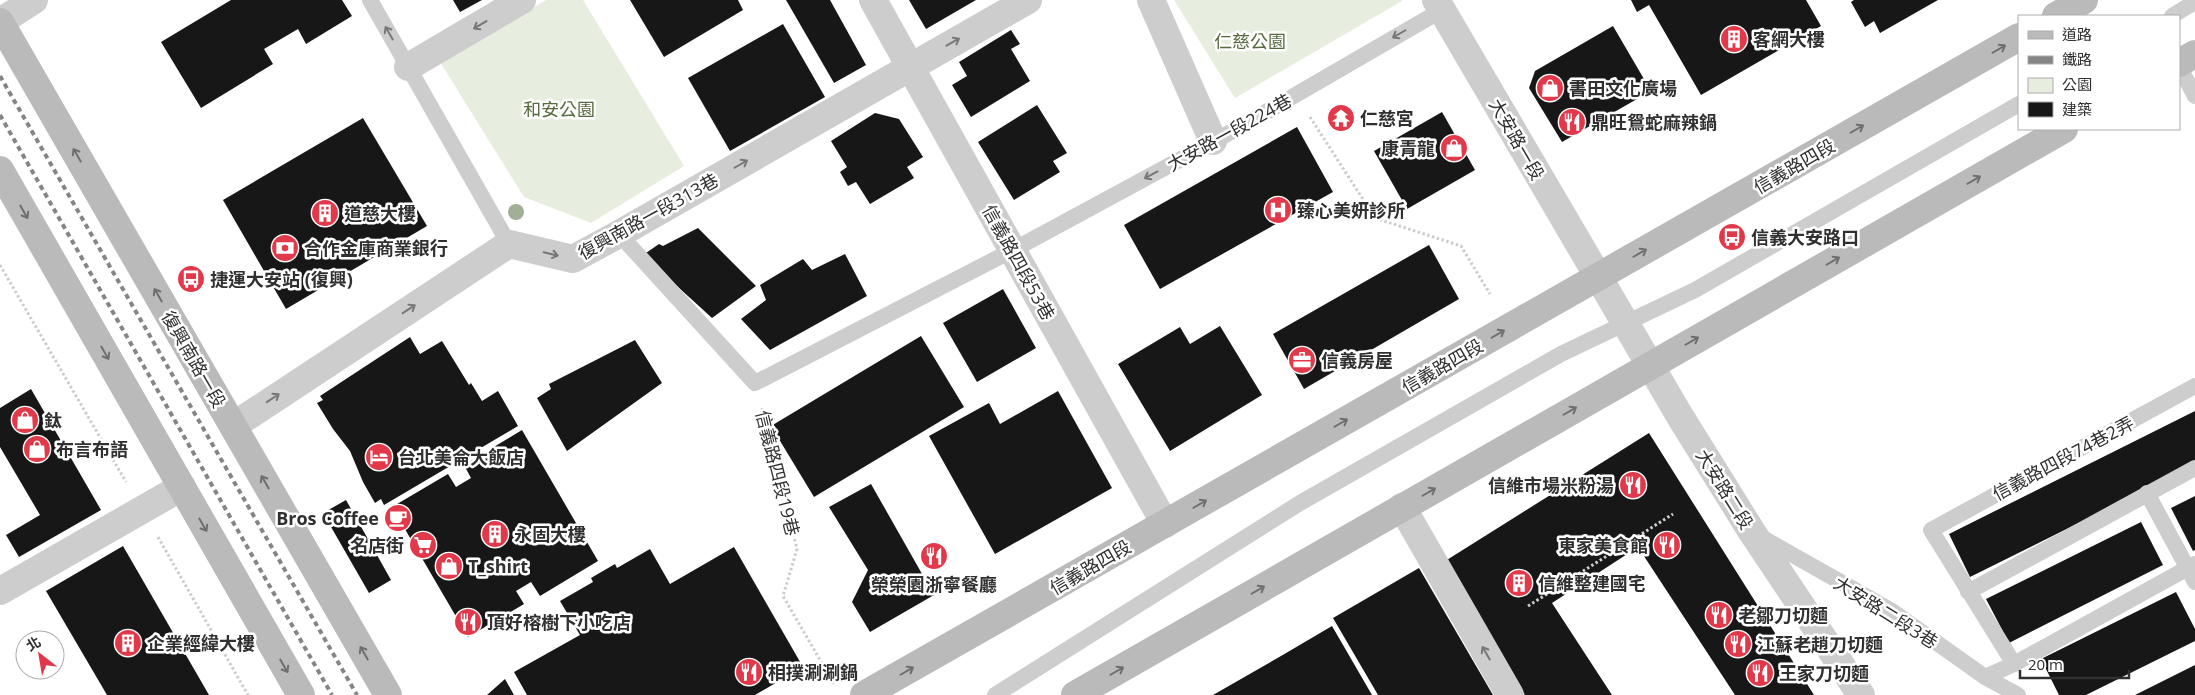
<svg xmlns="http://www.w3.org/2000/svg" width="2195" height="695" font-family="'Open Sans','Noto Sans TC',sans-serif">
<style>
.green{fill:#e7eddf}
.building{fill:#171717}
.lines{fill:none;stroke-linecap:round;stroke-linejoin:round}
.path{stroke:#cdcdcd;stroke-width:3;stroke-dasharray:2.5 2.5;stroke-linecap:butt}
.service{stroke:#cdcdcd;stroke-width:16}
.minor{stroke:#cdcdcd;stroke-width:28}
.tertiary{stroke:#cdcdcd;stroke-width:28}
.secondary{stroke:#bababa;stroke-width:28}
.rail{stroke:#858585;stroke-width:4;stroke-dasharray:5 4;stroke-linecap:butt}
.tree{fill:#a2ae95}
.oneway{stroke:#777}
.oneway2{stroke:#6e6e6e}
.labels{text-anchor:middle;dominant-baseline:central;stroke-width:5;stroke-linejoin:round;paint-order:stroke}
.poi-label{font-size:18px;font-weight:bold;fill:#303030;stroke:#fff;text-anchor:start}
.park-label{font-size:18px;fill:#556b3e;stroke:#fff}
.street-label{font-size:18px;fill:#303030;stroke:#fff}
</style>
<rect width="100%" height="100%" fill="#fff"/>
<!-- green -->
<g class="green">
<path d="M546,0H583L684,166L591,223L524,197L440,62Z"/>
<path d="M1174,0H1402V1L1235,98Z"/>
</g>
<!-- building -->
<g class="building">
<path d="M231,0H342L352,16L306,44L298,29L264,49L273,64L201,108L161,42Z"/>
<path d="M453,0H482L460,12Z"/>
<path d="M630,0H738L743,10L664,57Z"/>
<path d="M786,0H830L866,65L834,83Z"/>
<path d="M909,0H976L926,29Z"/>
<path d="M1631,0H1806L1821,26L1701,95L1649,5L1637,12Z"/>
<path d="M1854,0H1938L1880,33L1874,21L1865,27L1851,2Z"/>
<path d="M783,24L825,97L730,151L688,78Z"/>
<path d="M1613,26L1651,91L1562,142L1529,88L1535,71Z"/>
<path d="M1011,30L1020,44L1011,49L1030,81L971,117L952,85L967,76L959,62Z"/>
<path d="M1037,105L1067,153L1053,161L1060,172L1014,200L978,142Z"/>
<path d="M1442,112L1475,170L1407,209L1374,151Z"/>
<path d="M875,113L899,119L923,157L907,167L914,178L870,204L856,182L848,186L840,172L847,167L831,141Z"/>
<path d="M363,118L427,226L286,309L223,200Z"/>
<path d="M1297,127L1333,192L1160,289L1124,225Z"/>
<path d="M698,228L756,286L712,318L643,255L659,244L663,246Z"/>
<path d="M1429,245L1459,299L1304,389L1273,334Z"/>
<path d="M845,254L867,296L770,350L741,319L766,300L760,285L803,259L812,270Z"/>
<path d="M1003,289L1036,348L977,382L943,323Z"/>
<path d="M1220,326L1262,395L1170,451L1118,364L1180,327L1190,344Z"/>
<path d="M921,336L964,407L814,497L771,426Z"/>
<path d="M410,337L420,354L442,341L469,385L471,383L482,401L498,391L518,426L384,505L381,499L375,503L363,482L350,451L333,429L317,403L323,400L320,396Z"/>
<path d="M635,340L662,383L567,451L537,398L551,389L549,384Z"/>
<path d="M31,389L101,510L19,557L6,535L40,515L0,447V408Z"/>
<path d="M1058,391L1112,488L995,554L929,436L989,403L1000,424Z"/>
<path d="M2195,411V465L1970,577L1949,534Z"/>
<path d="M522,430L598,561L540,596L531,582L516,591L524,604L468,637L392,507L448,474L456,487L471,478L464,465Z"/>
<path d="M1649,433L1814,695H1735L1638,547L1552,603L1612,695H1525L1442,563Z"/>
<path d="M871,484L934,595L870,632L852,602L868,570L829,507Z"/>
<path d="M2195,496V550L2193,551L2171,508Z"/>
<path d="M346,500L391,580L369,593L323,513Z"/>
<path d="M2141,522L2163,565L2009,643L1986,599Z"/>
<path d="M123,546L209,695H107L46,591Z"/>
<path d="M734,547L803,667L755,695H527L514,672L580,635L560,601L593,582L591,578L615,564L617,568L650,549L670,584Z"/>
<path d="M1419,568L1493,695H1378L1333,618Z"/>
<path d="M2176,592L2195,629V641L2086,695H2059L2041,659Z"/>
<path d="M1332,626L1372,695H1213L1281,656Z"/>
<path d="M2195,665V695H2135Z"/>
<path d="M505,679L514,695H487Z"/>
</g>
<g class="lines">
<!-- path -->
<g class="path">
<path d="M1310,117L1375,218L1461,246L1490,294"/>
<path d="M0,265L126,482"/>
<path d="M762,408L797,549L783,596L834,684"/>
<path d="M158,537L248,695"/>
<path d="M1528,606L1673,514"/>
</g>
<!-- service -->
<g class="service">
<path d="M370,0L509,244"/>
<path d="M2172,16L2195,2"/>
<path d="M2179,66L2195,96"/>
<path d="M619,234L755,383L1013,250L1242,126L1442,10"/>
<path d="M2147,493L2195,582"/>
<path d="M1761,537L1892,611L1985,677L2018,695"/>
<path d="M1968,592L2195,468"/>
<path d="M2014,664L1931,530L2195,386"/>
<path d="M1985,677L2014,664L2195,564"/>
<path d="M995,695L1300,503L1561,354L1695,290L2019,104"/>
</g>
<!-- minor -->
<g class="minor">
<path d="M873,0L1165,524"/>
<path d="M1151,0L1213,141"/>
<path d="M0,22L34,0"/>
<path d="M408,67L522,0"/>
<path d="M233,426L509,244L573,259L619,234L1028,0"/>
<path d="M1402,507L1510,695"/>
<path d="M0,591L182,487"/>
</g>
<!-- tertiary -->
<path class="tertiary" d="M1436,0L1681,418L1752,532L1861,695"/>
<!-- secondary -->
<g class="secondary">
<path d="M2056,16L2084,0"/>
<path d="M0,22L388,695"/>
<path d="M2179,63L2195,54"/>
<path d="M0,170L301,695"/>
<path d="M864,695L2019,37"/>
<path d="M1075,695L2064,129"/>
</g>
<!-- rail -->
<g class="rail">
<path d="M0,76L357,695"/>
<path d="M0,115L332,695"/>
</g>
</g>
<!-- trees -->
<circle class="tree" cx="516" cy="212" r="8"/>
<!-- one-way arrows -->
<defs><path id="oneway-shaft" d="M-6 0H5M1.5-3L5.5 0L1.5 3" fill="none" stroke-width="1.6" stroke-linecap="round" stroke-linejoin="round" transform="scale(1.25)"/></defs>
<g class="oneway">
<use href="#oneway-shaft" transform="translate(480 25) rotate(149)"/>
<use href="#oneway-shaft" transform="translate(389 33) rotate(-120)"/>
<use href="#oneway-shaft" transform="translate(1399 34) rotate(150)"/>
<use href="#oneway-shaft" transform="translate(953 42) rotate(-29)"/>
<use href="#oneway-shaft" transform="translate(741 164) rotate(-30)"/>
<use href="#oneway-shaft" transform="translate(1151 175) rotate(152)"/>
<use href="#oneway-shaft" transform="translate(551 254) rotate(13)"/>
<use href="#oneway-shaft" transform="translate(409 309) rotate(-33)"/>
<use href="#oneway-shaft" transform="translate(273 398) rotate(-34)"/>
<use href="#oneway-shaft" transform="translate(1486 653) rotate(-120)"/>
</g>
<g class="oneway2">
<use href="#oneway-shaft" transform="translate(1999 49) rotate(-30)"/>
<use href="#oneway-shaft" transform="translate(1857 129) rotate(-30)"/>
<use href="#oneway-shaft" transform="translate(77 155) rotate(-120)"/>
<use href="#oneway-shaft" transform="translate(1974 180) rotate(-30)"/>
<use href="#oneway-shaft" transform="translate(24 212) rotate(60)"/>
<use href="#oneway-shaft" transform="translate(1640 253) rotate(-30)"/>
<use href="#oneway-shaft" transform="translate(1833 261) rotate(-30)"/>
<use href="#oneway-shaft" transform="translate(158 295) rotate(-120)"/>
<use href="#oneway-shaft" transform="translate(1498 334) rotate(-30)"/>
<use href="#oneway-shaft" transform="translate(1692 341) rotate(-30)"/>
<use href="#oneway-shaft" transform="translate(105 353) rotate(60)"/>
<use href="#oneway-shaft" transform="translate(1570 411) rotate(-30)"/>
<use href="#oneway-shaft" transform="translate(1341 423) rotate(-30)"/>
<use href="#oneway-shaft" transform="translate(265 482) rotate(-120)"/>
<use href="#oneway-shaft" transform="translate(1429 492) rotate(-30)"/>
<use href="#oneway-shaft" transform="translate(1200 504) rotate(-30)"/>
<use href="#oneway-shaft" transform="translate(203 525) rotate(60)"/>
<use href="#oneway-shaft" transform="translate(1258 590) rotate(-30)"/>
<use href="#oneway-shaft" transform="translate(364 653) rotate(-120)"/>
<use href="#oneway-shaft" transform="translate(284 666) rotate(60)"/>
<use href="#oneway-shaft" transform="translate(907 671) rotate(-30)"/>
<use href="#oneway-shaft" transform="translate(1117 671) rotate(-30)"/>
</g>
<!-- icons -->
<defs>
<g id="building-disc" transform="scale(1.4375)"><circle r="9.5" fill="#e1384a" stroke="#fff"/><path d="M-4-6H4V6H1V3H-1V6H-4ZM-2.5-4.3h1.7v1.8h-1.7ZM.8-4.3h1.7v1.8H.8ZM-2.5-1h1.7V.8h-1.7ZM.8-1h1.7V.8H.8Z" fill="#fff"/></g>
<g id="shop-disc" transform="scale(1.4375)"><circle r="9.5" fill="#e1384a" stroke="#fff"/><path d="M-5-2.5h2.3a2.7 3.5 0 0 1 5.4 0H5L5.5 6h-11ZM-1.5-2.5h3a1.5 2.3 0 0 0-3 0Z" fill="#fff"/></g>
<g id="temple-disc" transform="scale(1.4375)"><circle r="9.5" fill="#e1384a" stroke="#fff"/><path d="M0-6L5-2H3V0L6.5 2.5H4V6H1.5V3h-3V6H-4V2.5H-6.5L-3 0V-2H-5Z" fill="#fff"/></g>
<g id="restaurant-disc" transform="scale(1.4375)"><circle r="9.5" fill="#e1384a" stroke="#fff"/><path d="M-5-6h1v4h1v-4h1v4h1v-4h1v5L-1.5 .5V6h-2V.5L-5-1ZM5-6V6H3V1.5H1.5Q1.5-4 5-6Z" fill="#fff"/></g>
<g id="hospital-disc" transform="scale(1.4375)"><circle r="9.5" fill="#e1384a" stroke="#fff"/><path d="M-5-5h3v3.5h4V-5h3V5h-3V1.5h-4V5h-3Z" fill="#fff"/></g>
<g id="bus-disc" transform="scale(1.4375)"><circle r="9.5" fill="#e1384a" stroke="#fff"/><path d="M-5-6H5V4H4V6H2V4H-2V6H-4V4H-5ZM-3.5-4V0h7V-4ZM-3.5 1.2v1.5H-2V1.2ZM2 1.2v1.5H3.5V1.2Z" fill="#fff"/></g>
<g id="bank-disc" transform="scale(1.4375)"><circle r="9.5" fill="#e1384a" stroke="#fff"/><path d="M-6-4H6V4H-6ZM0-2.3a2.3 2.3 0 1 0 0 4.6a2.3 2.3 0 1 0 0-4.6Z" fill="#fff"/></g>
<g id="office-disc" transform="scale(1.4375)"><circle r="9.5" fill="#e1384a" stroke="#fff"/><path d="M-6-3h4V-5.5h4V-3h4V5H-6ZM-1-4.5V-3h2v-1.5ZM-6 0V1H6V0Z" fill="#fff"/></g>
<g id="hotel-disc" transform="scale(1.4375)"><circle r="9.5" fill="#e1384a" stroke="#fff"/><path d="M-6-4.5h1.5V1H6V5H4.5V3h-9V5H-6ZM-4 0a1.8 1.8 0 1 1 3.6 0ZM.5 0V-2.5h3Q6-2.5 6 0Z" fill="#fff"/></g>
<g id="cafe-disc" transform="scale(1.4375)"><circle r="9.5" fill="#e1384a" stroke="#fff"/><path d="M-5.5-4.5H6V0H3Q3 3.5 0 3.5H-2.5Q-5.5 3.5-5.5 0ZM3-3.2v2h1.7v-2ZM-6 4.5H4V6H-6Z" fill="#fff"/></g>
<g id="supermarket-disc" transform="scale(1.4375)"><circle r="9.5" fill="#e1384a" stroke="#fff"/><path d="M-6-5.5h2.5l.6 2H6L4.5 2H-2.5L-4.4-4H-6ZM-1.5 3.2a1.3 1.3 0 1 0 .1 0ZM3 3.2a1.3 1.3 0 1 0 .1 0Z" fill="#fff"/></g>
</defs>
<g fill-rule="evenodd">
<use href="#building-disc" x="1734" y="39"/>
<use href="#shop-disc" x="1550" y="88"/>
<use href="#temple-disc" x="1341" y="118"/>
<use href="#restaurant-disc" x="1572" y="122"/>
<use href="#shop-disc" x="1454" y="148"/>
<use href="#hospital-disc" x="1278" y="210"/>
<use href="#building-disc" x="325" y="213"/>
<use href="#bus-disc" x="1732" y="237"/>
<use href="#bank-disc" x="285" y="248"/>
<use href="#bus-disc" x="191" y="279"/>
<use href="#office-disc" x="1302" y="360"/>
<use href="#shop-disc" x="25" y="420"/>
<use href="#shop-disc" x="37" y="449"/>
<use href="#hotel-disc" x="379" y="457"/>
<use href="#restaurant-disc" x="1633" y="485"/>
<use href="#cafe-disc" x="398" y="518"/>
<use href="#building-disc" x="495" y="534"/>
<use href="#supermarket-disc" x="423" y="545"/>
<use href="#restaurant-disc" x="1667" y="545"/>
<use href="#restaurant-disc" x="934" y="556"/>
<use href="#shop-disc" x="449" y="566"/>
<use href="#building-disc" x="1519" y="583"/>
<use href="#restaurant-disc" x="1719" y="615"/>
<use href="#restaurant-disc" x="468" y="622"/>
<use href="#building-disc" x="128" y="643"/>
<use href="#restaurant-disc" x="1738" y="644"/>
<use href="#restaurant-disc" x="749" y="672"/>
<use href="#restaurant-disc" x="1760" y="673"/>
</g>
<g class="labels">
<!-- poi labels -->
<g class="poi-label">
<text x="1753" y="39">客網大樓</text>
<text x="1569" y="88">書田文化廣場</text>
<text x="1360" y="118">仁慈宮</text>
<text x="1591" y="122">鼎旺鴛蛇麻辣鍋</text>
<text x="1435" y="148" text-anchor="end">康青龍</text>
<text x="1297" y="210">臻心美妍診所</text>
<text x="344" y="213">道慈大樓</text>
<text x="1751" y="237">信義大安路口</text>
<text x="304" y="248">合作金庫商業銀行</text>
<text x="210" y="279">捷運大安站 (復興)</text>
<text x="1321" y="360">信義房屋</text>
<text x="44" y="420">鈦</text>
<text x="56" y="449">布言布語</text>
<text x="398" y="457">台北美侖大飯店</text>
<text x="1614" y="485" text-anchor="end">信維市場米粉湯</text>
<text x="379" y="518" text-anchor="end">Bros Coffee</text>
<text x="514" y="534">永固大樓</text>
<text x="404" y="545" text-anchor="end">名店街</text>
<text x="1648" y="545" text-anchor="end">東家美食館</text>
<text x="468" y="566">T_shirt</text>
<text x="1538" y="583">信維整建國宅</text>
<text x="934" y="584" text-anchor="middle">榮榮園浙寧餐廳</text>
<text x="1738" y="615">老鄒刀切麵</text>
<text x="487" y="622">頂好榕樹下小吃店</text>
<text x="147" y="643">企業經緯大樓</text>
<text x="1757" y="644">江蘇老趙刀切麵</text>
<text x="768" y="672">相撲涮涮鍋</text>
<text x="1779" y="673">王家刀切麵</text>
</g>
<!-- park labels -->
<g class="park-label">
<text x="1250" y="41">仁慈公園</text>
<text x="559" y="109">和安公園</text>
</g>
<!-- street labels -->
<g class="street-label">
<text transform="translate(1229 132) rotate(-29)">大安路一段224巷</text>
<text transform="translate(1517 139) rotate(60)">大安路一段</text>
<text transform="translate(1794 166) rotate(-30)">信義路四段</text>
<text transform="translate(648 216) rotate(-29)">復興南路一段313巷</text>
<text transform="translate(1019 262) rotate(61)">信義路四段53巷</text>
<text transform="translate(194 359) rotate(60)">復興南路一段</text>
<text transform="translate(1442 366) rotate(-30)">信義路四段</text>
<text transform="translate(2063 458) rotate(-28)">信義路四段74巷2弄</text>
<text transform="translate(778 473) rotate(76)">信義路四段19巷</text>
<text transform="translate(1725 489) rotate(58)">大安路二段</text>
<text transform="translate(1090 567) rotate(-30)">信義路四段</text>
<text transform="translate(1886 612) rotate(32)">大安路二段3巷</text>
</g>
</g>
<!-- legend -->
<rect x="2018" y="15" width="162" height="115" fill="#ffffff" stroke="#acacac"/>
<rect x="2028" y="31" width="25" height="8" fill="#bababa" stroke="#acacac"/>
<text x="2062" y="40" font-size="15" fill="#303030">道路</text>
<rect x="2028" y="56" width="25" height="8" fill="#858585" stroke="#acacac"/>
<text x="2062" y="65" font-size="15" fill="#303030">鐵路</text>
<rect x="2028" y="78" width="25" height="15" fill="#e7eddf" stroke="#acacac"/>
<text x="2062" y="90" font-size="15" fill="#303030">公園</text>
<rect x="2028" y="102" width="25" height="15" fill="#171717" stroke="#acacac"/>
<text x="2062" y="115" font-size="15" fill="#303030">建築</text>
<!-- north arrow -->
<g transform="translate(40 655) rotate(329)"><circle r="24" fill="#ffffff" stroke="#acacac"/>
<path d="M0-4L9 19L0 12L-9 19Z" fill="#e1384a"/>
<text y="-8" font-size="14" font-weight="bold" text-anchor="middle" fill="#303030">北</text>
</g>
<!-- scale -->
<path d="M2020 670v8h109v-8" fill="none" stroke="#303030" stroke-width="2.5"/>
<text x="2028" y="670" font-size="15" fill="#303030" stroke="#ffffff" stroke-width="4" paint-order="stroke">20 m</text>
</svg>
